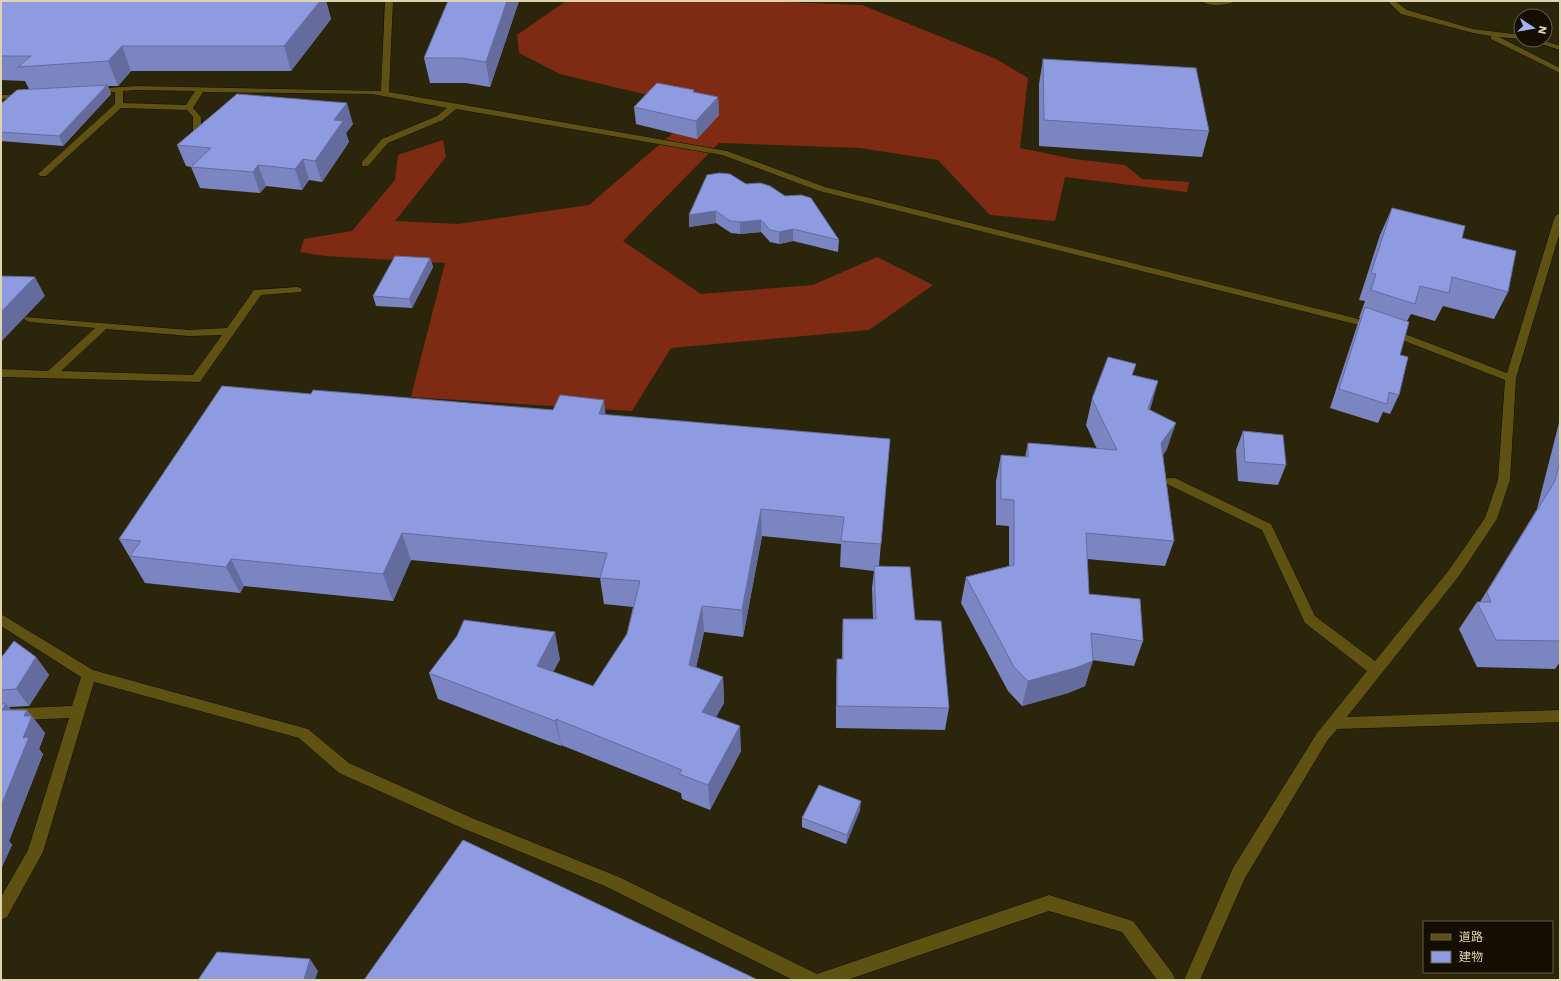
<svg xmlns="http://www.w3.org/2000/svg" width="1561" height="981" font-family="'Work Sans','Noto Sans JP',sans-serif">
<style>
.forest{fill:#7f2a13}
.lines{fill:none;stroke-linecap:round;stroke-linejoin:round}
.minor-casing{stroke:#140e00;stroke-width:1}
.minor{fill:#5f5112;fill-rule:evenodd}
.wall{fill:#7b85c1}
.shaded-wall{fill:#646c9d}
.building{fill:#8f9be0;stroke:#646c9d}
</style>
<rect width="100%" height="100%" fill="#2b250c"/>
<!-- forest -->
<path class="forest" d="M566,1H755L862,5L996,59L1028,78L1020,148L1074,159L1125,165L1142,179L1189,182L1187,192L1065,177L1055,221L990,215L938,160L860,148L719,143L623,241L701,294L813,285L877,257L933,285L869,330L671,348L632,411L411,397L445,263L325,256L300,252L304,239L352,231L395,180L398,155L443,140L446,157L395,221L458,224L589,205L702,108L560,74L519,53L517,35Z"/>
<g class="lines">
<!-- minor casing -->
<g class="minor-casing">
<g id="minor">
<path d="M385,1H393L389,92L727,151L825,187L1379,324L1507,373L1555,216L1560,213V232L1516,378L1510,480L1497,519L1459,576L1347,717L1560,710V722L1337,729L1327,741L1245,878L1200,980H1184L1233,868L1317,733L1367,671L1305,623L1262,530L1167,484L1165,481L1167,478H1175L1271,524L1315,616L1375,661L1449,570L1485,518L1498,480L1505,380L1371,328L819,191L722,155L456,109L443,120L388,143L368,166H362V162L382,139L437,116L447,108L372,94L203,92L193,108L201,117V144L197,147L193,144V117L187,110L121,108L46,176H40L38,174L115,104V92L91,93L90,91L94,89L136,86L381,91ZM136,90L195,91L186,105L123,103V91Z"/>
<path d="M1201,1H1235C1227,6 1209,7 1201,1Z"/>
<path d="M1387,1H1395L1407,10L1473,29L1521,35V39L1499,37L1560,68V73L1491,39V36L1473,33L1401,14Z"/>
<path d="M1529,40H1541L1560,46V50Z"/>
<path d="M24,94L28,96L27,98L1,99V95Z"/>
<path d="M297,287L301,288L302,290L301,292L261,295L200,382L1,377V369L48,371L95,328L29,322L24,319L25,317L189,330L227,328L254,290ZM106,329L189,336L222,335L193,375L61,371Z"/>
<path d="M1,614L93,670L308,729L349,763L472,818L619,877L817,974L1049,895L1133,921L1173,974L1175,980H1157L1122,932L1049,911L847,980H793L607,887L462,828L339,773L299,738L94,682L43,852L7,917L1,920V897L28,850L69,718L1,721V709L72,706L81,677L1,626Z"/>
</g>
</g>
<!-- minor -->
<use href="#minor" class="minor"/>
</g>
<!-- wall -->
<g class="wall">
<path d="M1,1H326L331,19L291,71H131L118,86H108L111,94L63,146L1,141V104L29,89L25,81L1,80Z"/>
<path d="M519,1L490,87L466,83H430L424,58Z"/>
<path d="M1043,59L1209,131L1202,157L1039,146V84Z"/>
<path d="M695,92L718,97L719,115L697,139L636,124L634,107Z"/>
<path d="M353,124L346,133L349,142L322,182L309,180L302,190L266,186L260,193L200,188L191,167L186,166L177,145Z"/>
<path d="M707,175L839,240L838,252L793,241L779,244L770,242L761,232L740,234L731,233L716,223L689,227Z"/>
<path d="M1392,208L1462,238L1508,292L1494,319L1443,306L1435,321L1411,314L1407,321L1400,355L1399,395L1390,414L1383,412L1378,423L1330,408L1357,326L1360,318H1359L1365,301L1359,300L1380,235Z"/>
<path d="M430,258L433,267L412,308L376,306L373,296Z"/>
<path d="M1133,375L1167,449L1163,455L1174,541L1165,566L1087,559L1089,594L1143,641L1134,666L1092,660L1085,686L1068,693L1022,706L1008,691L961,603L966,577L1009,566V526L996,525V481L1001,455L1025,457L1028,443L1097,449L1086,425L1092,399Z"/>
<path d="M311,394L606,415L890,439L879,566L915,620L949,708L945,730L836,728V682L837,659H842V642L843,619H873L872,588L874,571L840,567L841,544L762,536L743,637L704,632L696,667L723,677L724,703L716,717L741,751L710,810L682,799L681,793L561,745V746L438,699L429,673L560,659L553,672L593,686L627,634L633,607L604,604L600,578L411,560L393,601L244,586L240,593L145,583L119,539Z"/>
<path d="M1560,419V662L1555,669L1477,667L1459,629L1477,602H1480L1537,509Z"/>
<path d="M1243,431L1286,465L1278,485L1238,481L1236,450Z"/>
<path d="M36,657L49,675L29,706L9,707L11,710H27L45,733L39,749L43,754L9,841L12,845L1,869V658Z"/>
<path d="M860,810L846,844L802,827V818Z"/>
</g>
<!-- shaded-wall -->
<g class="shaded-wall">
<path d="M320,1H326L331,19L291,71L284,46Z"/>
<path d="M507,1H519L490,87L486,62Z"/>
<path d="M122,46L131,71L118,86L108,61Z"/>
<path d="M107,85L111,94L63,146L59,136Z"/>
<path d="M718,97L719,115L697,139L696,121Z"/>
<path d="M347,103L353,124L346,133L349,142L322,182L315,161L334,120Z"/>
<path d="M303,159L309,180L302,190L295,169Z"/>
<path d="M258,165L266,186L260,193L253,172Z"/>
<path d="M716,211V223L689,227V215Z"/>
<path d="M761,220V232L740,234V222Z"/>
<path d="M793,229V241L779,244V232Z"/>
<path d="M430,258L433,267L412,308L409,299Z"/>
<path d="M35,277L45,296L1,342V312Z"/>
<path d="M1158,381L1151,407L1141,435L1148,409Z"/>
<path d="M604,400L607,427L599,414Z"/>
<path d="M1176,423L1167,449L1153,468L1161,443Z"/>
<path d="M761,509L762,536L743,637L742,610Z"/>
<path d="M402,533L411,560L393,601L383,574Z"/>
<path d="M231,559L244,586L240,593L226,567Z"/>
<path d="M702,606L704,632L691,691L689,665Z"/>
<path d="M555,632L560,659L543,692L537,666Z"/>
<path d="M36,657L49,675L29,706L16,689Z"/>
<path d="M1093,661L1085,686L1068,693L1022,706L1028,681Z"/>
<path d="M723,677L724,703L704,738L702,712Z"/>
<path d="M6,704L20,722L2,710Z"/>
<path d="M27,710L45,733L39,749L43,754L9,841L12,845L1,869V806L23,738L24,716Z"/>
<path d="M556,719L561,745V746L555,721Z"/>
<path d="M740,726L741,751L710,810L708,785Z"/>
<path d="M861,801L860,810L846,844L847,835Z"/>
<path d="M310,959L318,971L315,980H304Z"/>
</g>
<!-- building -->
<g class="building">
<path d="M1,1H320L284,46H122L108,61L18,67L31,56H1Z"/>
<path d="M448,1H507L486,62L461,58H424Z"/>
<path d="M1043,59L1196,68L1209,131L1044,120Z"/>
<path d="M657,83L694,90L693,92L718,97L696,121L634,107Z"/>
<path d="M107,85L59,136L1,132V104L17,90Z"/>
<path d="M237,94L347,103L334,120L343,121L315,161L303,159L295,169L258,165L253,172L191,167L211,148L177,145Z"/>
<path d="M719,173L730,174L746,184L760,183L770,186L785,196L801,195L811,198L839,240L793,229L779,232L770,230L761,220L740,222L730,221L716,211L689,215L707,175Z"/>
<path d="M1392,208L1465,226L1462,238L1516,251L1508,292L1452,277L1449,293L1420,286L1415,304L1371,290L1376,274L1371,273Z"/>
<path d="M395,256L430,258L409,299L373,296Z"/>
<path d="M1,276L35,277L1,312Z"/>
<path d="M1365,307L1409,322L1400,355L1408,357L1399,395L1389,392L1387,404L1339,389Z"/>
<path d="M1108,357L1136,364L1132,375L1158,381L1148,409L1176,423L1161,443L1174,541L1086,533L1089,594L1140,599L1143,641L1091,633L1093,661L1075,668L1028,681L1014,667L966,577L1014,565V500L1001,499V455L1028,457V443L1117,450L1092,399Z"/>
<path d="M222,386L311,394L313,390L553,410L560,395L604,400L599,414L890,439L881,544L841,541L844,517L761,509L742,610L702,606L689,665L723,677L702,712L740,726L708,785L679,774L682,770L556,719L555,721L429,673L457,636L464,620L555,632L537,666L593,686L627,634L640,581L600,578L607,553L402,533L383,574L231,559L226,567L130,556L141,541L119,539Z"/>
<path d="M1243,431L1283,435L1286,465L1245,462Z"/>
<path d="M1560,461V641L1496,640L1477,602H1491L1487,592L1555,481Z"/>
<path d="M874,566L910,567L915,620L941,621L949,708L837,706V659H843V619H876Z"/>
<path d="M14,641L36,657L16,689L1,690V658Z"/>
<path d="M1,704H6L2,710H27L24,716H32L23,738L29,737L1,806Z"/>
<path d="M819,785L861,801L847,835L802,818Z"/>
<path d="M463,840L756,979V980H364Z"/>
<path d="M217,952L310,959L304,980H198Z"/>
</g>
<!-- border -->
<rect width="1561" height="981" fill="none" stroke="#ded4af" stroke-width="4"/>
<!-- legend -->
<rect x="1423" y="921" width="130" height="52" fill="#140e00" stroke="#655d46"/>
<rect x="1431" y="934" width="20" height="6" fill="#5f5112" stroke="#655d46"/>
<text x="1459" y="941" font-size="12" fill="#ded4af">道路</text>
<rect x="1431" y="951" width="20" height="12" fill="#8f9be0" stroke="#655d46"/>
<text x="1459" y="961" font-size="12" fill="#ded4af">建物</text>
<!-- north arrow -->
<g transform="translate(1533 28) rotate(102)"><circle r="19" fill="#140e00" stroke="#655d46"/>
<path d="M0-3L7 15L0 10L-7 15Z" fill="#a4b2fc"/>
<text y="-6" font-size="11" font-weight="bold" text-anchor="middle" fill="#ded4af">N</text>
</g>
</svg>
